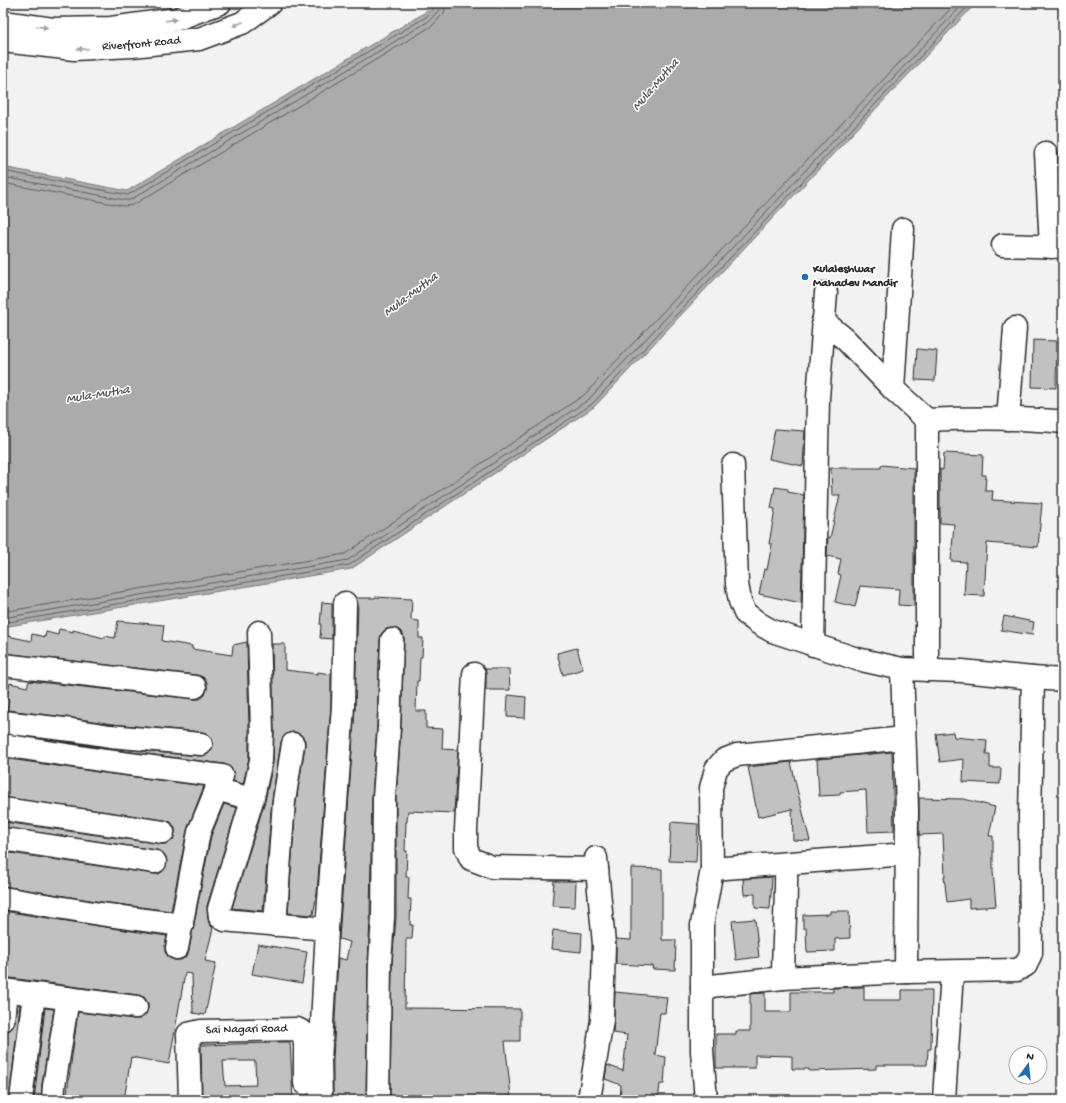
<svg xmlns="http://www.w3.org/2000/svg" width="1066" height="1103" font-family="'Gochi Hand',sans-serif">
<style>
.water{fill:#ababab;stroke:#787878}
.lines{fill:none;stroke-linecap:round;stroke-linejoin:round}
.shore{stroke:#5e5e5e;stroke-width:1}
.building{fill:#c1c1c1;stroke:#2b2b2b;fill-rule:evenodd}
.minor-casing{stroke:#2b2b2b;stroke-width:25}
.minor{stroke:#fff;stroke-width:22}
.oneway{fill:#a0a0a0}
.poi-dot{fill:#1f6fb2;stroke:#fff;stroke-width:1.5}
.labels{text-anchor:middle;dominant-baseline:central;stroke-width:3;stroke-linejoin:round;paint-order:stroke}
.street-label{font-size:12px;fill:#2b2b2b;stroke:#fff}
.poi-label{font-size:12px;font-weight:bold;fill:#2b2b2b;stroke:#fff;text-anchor:start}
.water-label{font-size:13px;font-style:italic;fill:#585858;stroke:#fff}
</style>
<rect width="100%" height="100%" fill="#f2f2f2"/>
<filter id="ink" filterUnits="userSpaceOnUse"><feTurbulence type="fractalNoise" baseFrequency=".025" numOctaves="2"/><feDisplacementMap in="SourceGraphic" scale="8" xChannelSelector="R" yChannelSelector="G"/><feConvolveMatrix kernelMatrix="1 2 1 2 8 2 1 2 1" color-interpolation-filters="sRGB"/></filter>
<g filter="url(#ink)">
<!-- water -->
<path class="water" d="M433,3H976L594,407L351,569L3,627V167L127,191L424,13Z"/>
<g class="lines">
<!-- shore -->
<g class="shore">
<path d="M3,171L128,195L426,17L435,7L436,3"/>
<path d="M3,177L125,200H130L429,21L439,10L441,3"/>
<path d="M3,183L124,206L133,205L432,26L444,13L447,3"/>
<path d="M3,612L345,554L584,395L956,3"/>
<path d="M3,618L348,560L588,400L964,3"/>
<path d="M3,623L349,565L592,404L971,3"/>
</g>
</g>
<!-- building -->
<g class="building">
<path d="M1033,340L1057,341L1056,388L1032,387Z"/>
<path d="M917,349L937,351L935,381L915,380Z"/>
<path d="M775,429L805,431L803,466L769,459Z"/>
<path d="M944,453L983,455L982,475H986L985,491H993L992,500L1042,503L1038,547L987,543L984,596L964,595L966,562L951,561L954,524L940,523V469L943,470Z"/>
<path d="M881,465L914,468V606L898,605L899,589L860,586L855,607L835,602L841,575L838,574L841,559L827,556L828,537L830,538L840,495H832L831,468H881Z"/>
<path d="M775,487L788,489V492L804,495L801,603L759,594L764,569L767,570L772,544H769L775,509L771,508Z"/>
<path d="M375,597L412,599L411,620L419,621V638H423L422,657H420L419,681H417L416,711H426V728L443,729L442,749L458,750L454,813L408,811L407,822H406L405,851H407L406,877H409L408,899H411L410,925H413L412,939H406L405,1008L520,1009V1041H505L511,1096L466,1100H390L392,964L396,918V798L401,728L404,640L403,634L399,630L392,628L386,629L382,633L380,640L377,726L372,798L370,918L368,963L366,1100H333V1062L338,958L346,960L350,942L339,939L355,707L358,603L356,598H375Z"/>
<path d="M322,602L332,603V639L320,638L321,625H320Z"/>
<path d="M1004,616L1034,622L1032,635L1001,630Z"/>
<path d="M118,621L164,625L162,641L192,646V649L232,655L233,645L247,642L249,731V758L243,784L233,781L234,773L230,767L224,764L108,749L60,741L109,748L200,756L207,755L211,751L213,745L212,738L208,734L202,732L112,724L73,718L7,710L9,700L6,699L10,683L27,687L29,681L194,699H200L205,695L207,689V682L203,677L196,675L3,653V635L31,641L32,634L45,637L46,632L58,635L59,629L73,632V630L104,638L105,636L115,638Z"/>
<path d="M272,644H285V670L318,674V672L331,674V705L317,893L313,915L288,913L296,802L305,746V740L301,735L295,732L288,733L284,736L281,742L272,800L263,911L232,908L265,801L273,763L274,731Z"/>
<path d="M577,648L583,669L563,675L557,653Z"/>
<path d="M485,669H509L510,690H486V675Z"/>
<path d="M508,695L526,697L525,718L507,717Z"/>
<path d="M953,732L954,737L987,740L986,754H990V768H1001L1000,784L963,782L964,759L940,762L936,734Z"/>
<path d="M892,752L894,831L868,832L866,790L840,792V795L819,796L817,759Z"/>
<path d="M3,758L104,773L204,786L187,830L171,911L102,902L3,886V852L153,874H159L164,870L167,863L166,857L163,853L157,850L3,827V822L161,844H167L173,840L175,833V828L171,822L165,820L3,797Z"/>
<path d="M791,762L797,789L810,841L793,840L792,809L758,817L748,767Z"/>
<path d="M919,798L964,799L995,807L989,836H993V871L996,906L969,908V899L947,902L944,876H945L943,834L919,835Z"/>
<path d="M224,804L237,808L207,906L208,919L209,924L213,928L205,961L216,963L205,1015L193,1013L192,974L185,973L169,1064L131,1057L124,1100H66L78,1012L134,1019H140L146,1014L148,1008V1003L144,997L138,995L3,977V911L98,926L167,936L165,946V952L169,958L174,960H181L187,956L189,950L211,836Z"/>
<path d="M671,822L698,824L696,862L669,861Z"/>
<path d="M631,868L662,869V940H676L675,970L652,969L653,966L616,964V939L631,940Z"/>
<path d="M772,877L770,909L755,908V894L744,895L743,879Z"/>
<path d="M554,881H576L575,907L552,906Z"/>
<path d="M830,911H849L850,938L835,939V951L807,952L806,928H803V915L830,914Z"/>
<path d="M755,919L759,957L736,960L732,921Z"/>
<path d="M553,930L582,933L581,952L551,949Z"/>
<path d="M258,944L307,952L302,983L252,974Z"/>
<path d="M864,987V1000H902V990H932L931,1049H928L927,1065H876V1069L809,1071V1069H792V1056L755,1055V1068H716V1034H736V1031H750V994L765,993V1012H791V992H833V988Z"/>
<path d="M615,992L667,997L665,1013H660L655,1055L666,1057L664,1084H660L658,1100H620L621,1085L605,1079L607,1065L623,1071L627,1035L613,1033L614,1020Z"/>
<path d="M17,1004L20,1005L9,1100H3V1091L8,1061L3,1060V1036L4,1032L8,1031L13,1027L15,1021Z"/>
<path d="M45,1008L54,1009L42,1084L41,1100H34Z"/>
<path d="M270,1042H290L293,1100H202L201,1045L270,1043ZM223,1061H255L256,1085L225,1086Z"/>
</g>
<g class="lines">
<!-- minor casing -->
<g class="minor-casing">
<g id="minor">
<path d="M3,22L53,29L111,28L177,19L220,3"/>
<path id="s1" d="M3,41L74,49L132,46L199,39L242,23L270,3"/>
<path d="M1046,153L1051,247"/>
<path d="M1003,245L1063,247"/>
<path d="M823,321L845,339L893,389L927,420V670"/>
<path d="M893,389L903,229"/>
<path d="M1008,419L1015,328"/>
<path d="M927,420C972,418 1018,417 1063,422"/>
<path d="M733,465L737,584L740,601L745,613L758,623L772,631L857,659L902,669L962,671L1033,678L1063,680"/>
<path d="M259,632L262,731L261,760L253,797L219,909L220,917L225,920L234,921L327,929"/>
<path d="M813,645L818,398L826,293"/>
<path d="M3,665L195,687"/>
<path d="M902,669L907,808L906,972"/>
<path d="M474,674L466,830V848L471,859L492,867L597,869"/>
<path d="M3,722L72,730L110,736L201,744"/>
<path d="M3,745L106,761L222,776L199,832L177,948"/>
<path d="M216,789L241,796"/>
<path d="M3,809L163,832"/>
<path d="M3,839L155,862"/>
<path d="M712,869L907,854"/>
<path d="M3,898L100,914L182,925"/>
<path d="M275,925L284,801L293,744"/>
<path d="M783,978C783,940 787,902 786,864"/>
<path d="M702,987L783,978L906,972L1017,970L1026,965L1031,953L1030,816L1033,678"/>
<path d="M3,990L136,1007"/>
<path d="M3,1020L6,991"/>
<path d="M21,1100L34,994"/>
<path d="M53,1100L54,1086L68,998"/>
<path id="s2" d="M190,1100L188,1034L201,1031L297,1029L303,1032L305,1044V1083"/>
<path d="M321,1100L320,1062L327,929L343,706L345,603"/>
<path d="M378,1100L380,963L383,918L384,798L389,727L392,640"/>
<path d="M589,1100L602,1020L604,944L596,858"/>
<path d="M706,1100L702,1051V925L712,869L711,788L716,769L724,760L737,755L904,738"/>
<path d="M944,1100L952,972"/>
</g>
</g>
<!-- minor -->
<use href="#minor" class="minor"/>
</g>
<!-- one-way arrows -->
<defs><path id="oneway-solid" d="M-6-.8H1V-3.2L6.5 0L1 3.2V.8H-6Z"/></defs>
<g class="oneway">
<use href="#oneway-solid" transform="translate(171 20) rotate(-9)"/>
<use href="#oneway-solid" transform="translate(238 24) rotate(157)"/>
<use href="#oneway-solid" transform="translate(42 27) rotate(7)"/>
<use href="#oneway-solid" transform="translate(83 49) rotate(177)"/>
</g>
</g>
<!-- markers -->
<circle class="poi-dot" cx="805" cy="277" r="4"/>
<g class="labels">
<!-- street labels -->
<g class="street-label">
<text stroke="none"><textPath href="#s1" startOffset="139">Riverfront Road</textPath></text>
<text stroke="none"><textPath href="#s2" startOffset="125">Sai Nagari Road</textPath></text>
</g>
<!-- poi labels -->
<g class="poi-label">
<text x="813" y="270">Kulaleshwar<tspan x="813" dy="14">Mahadev Mandir</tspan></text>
</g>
<!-- water labels -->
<g class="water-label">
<text transform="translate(656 85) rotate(-49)">Mula-Mutha</text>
<text transform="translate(411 295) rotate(-37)">Mula-Mutha</text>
<text transform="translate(98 395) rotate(-9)">Mula-Mutha</text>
</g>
</g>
<!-- margin -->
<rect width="1066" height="1103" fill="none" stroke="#fff" stroke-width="16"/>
<rect x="8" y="8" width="1050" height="1087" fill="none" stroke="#2b2b2b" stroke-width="1.5" filter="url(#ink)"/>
<!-- north arrow -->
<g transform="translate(1028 1065) rotate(15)"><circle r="19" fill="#ffffff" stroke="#aaaaaa"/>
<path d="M0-3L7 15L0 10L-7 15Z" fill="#1f6fb2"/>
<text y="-6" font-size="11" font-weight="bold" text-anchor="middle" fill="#2b2b2b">N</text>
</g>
</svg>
